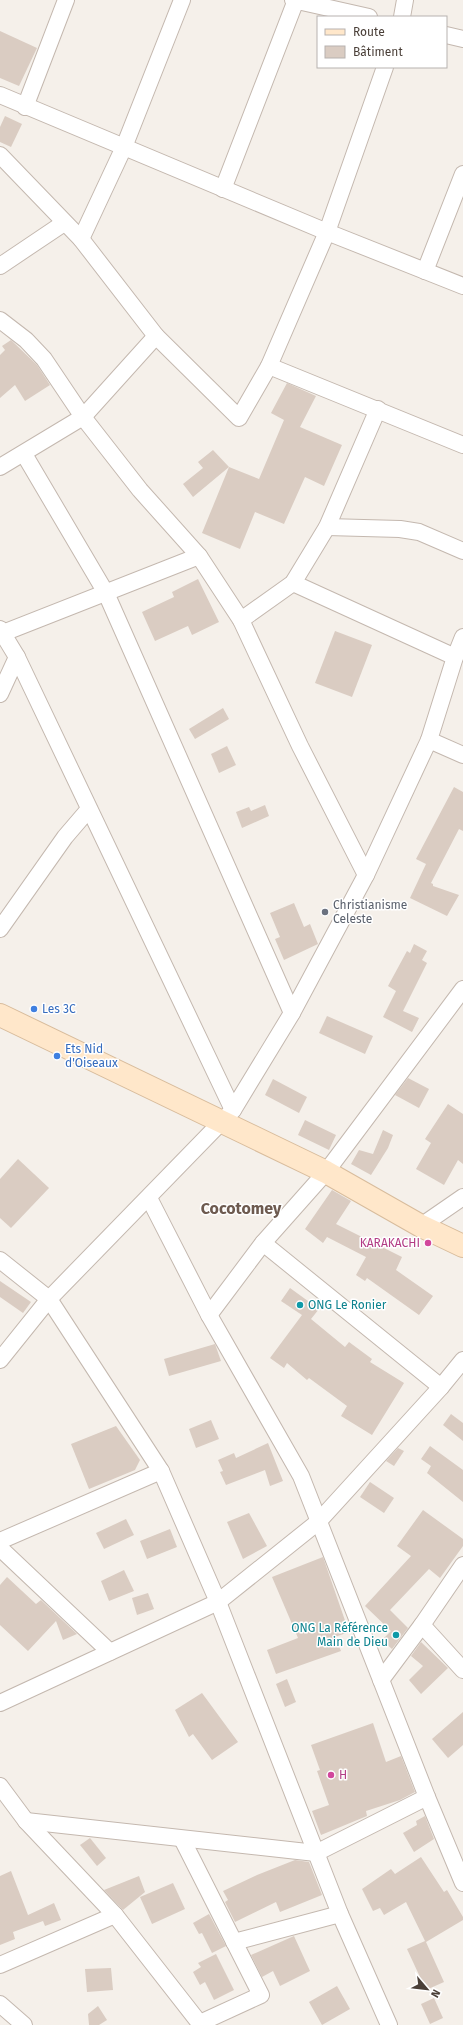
<svg xmlns="http://www.w3.org/2000/svg" width="463" height="2025" font-family="'Fira Sans',sans-serif">
<style>
.building{fill:#daccc2}
.lines{fill:none;stroke-linecap:round;stroke-linejoin:round}
.minor-casing{stroke:#c4b8af;stroke-width:18}
.secondary-casing{stroke:#d8bc9c;stroke-width:24}
.minor{stroke:#fff;stroke-width:16}
.secondary{stroke:#ffe7ca;stroke-width:22}
.worship-dot{fill:#6b7280;stroke:#fff;stroke-width:1.5}
.shop-dot{fill:#3f7fe0;stroke:#fff;stroke-width:1.5}
.hotel-dot{fill:#d1479c;stroke:#fff;stroke-width:1.5}
.culture-dot{fill:#0f9aa8;stroke:#fff;stroke-width:1.5}
.labels{text-anchor:middle;dominant-baseline:central;stroke-width:3;stroke-linejoin:round;paint-order:stroke}
.worship-label{font-size:12px;fill:#5b616d;stroke:#fff;text-anchor:start}
.shop-label{font-size:12px;fill:#366cbe;stroke:#fff;text-anchor:start}
.hotel-label{font-size:12px;fill:#b23c85;stroke:#fff;text-anchor:end}
.culture-label{font-size:12px;fill:#0d838f;stroke:#fff;text-anchor:start}
.district-label{font-size:16px;font-weight:bold;fill:#6d5a4f;stroke:#fff}
</style>
<rect width="100%" height="100%" fill="#f5f0ea"/>
<!-- building -->
<g class="building">
<path d="M0,31L37,48L19,86L0,78Z"/>
<path d="M5,116L22,124L11,147L0,142V127Z"/>
<path d="M11,340L37,365L50,385L25,401L15,385L0,398V355L5,350L2,346Z"/>
<path d="M287,383L316,396L300,427L342,445L324,486L305,477L284,524L255,512L240,549L202,533L229,467L259,479L284,420L271,413Z"/>
<path d="M213,450L229,467L193,497L183,484L203,468L198,462Z"/>
<path d="M198,579L219,622L192,635L188,626L155,641L142,612L174,597L172,592Z"/>
<path d="M335,631L372,645L352,697L315,683Z"/>
<path d="M223,708L229,719L195,739L189,729Z"/>
<path d="M227,746L236,765L219,773L211,754Z"/>
<path d="M454,787L463,792V831L459,829L431,883L433,884V886L459,895L447,916L410,898L426,864L416,859Z"/>
<path d="M265,805L269,816L242,828L236,812L249,807L251,811Z"/>
<path d="M294,903L304,927L310,924L318,944L284,960L275,939L280,937L270,913Z"/>
<path d="M414,944L427,951L422,960L427,963L403,1011L419,1018L412,1032L383,1017L396,991L388,986L407,951L410,953Z"/>
<path d="M327,1016L373,1036L365,1054L319,1033Z"/>
<path d="M408,1078L429,1089L419,1108L395,1095Z"/>
<path d="M273,1079L307,1097L299,1113L265,1095Z"/>
<path d="M448,1104L463,1114V1164L458,1160L444,1185L416,1169L431,1143L425,1139Z"/>
<path d="M305,1120L336,1135L329,1150L298,1135Z"/>
<path d="M383,1130L393,1135L388,1148L371,1175L351,1164L359,1150L373,1154Z"/>
<path d="M18,1159L49,1188L11,1228L0,1218V1179Z"/>
<path d="M332,1190L351,1201L336,1224L402,1257L396,1270L433,1296L419,1315L367,1278L365,1281L356,1275L366,1257L327,1237L323,1243L305,1229Z"/>
<path d="M0,1281L31,1302L23,1313L0,1297Z"/>
<path d="M290,1288L319,1309L311,1319L345,1347L349,1342L372,1359L370,1362L404,1383L372,1435L341,1416L347,1406L309,1378L307,1380L287,1363L284,1368L270,1358L302,1315L281,1301Z"/>
<path d="M215,1344L221,1361L169,1376L164,1359Z"/>
<path d="M451,1414L463,1423V1441L443,1425Z"/>
<path d="M211,1420L219,1439L196,1448L189,1429Z"/>
<path d="M116,1426L140,1460L135,1470L89,1489L71,1444Z"/>
<path d="M268,1443L283,1481L270,1486L265,1470L226,1485L220,1472L223,1471L218,1460L234,1453L236,1458Z"/>
<path d="M430,1446L463,1470V1502L427,1473L431,1466L421,1459Z"/>
<path d="M398,1448L404,1451L394,1466L386,1461Z"/>
<path d="M370,1482L394,1498L384,1513L360,1497Z"/>
<path d="M423,1510L463,1539V1546L440,1578L429,1569L390,1610L408,1628L392,1649L382,1640L391,1631L365,1606L411,1556L397,1546Z"/>
<path d="M249,1513L267,1546L243,1559L227,1522Z"/>
<path d="M126,1519L134,1535L104,1549L96,1533Z"/>
<path d="M170,1529L177,1547L147,1559L140,1541Z"/>
<path d="M323,1557L349,1632L335,1637L341,1651L276,1674L267,1650L298,1638L272,1577Z"/>
<path d="M124,1570L134,1591L109,1601L101,1581Z"/>
<path d="M7,1577L36,1604L41,1600L77,1634L63,1640L56,1621L28,1651L0,1625V1585Z"/>
<path d="M148,1593L154,1609L137,1615L132,1598Z"/>
<path d="M421,1642L448,1668L421,1694L409,1680L423,1666L411,1656Z"/>
<path d="M287,1679L296,1702L285,1707L276,1684Z"/>
<path d="M202,1693L238,1742L212,1760L193,1734L189,1737L175,1710Z"/>
<path d="M463,1712V1745L448,1758L432,1739Z"/>
<path d="M373,1723L386,1762L401,1756L415,1792L400,1800L366,1811L367,1816L321,1835L312,1811L329,1805L317,1771L320,1770L311,1745Z"/>
<path d="M425,1816L434,1839L414,1852L403,1833L417,1825L416,1821Z"/>
<path d="M90,1838L106,1858L97,1866L80,1845Z"/>
<path d="M421,1857L444,1892L447,1890L463,1917V1920L426,1942L444,1982L426,1990L407,1949L425,1941L406,1902L384,1915L380,1908L373,1911L362,1889L391,1869L395,1874Z"/>
<path d="M295,1860L309,1862L322,1895L280,1912L276,1902L235,1922L225,1902L228,1900L223,1891L257,1875Z"/>
<path d="M11,1871L28,1915L54,1903L61,1920L45,1926L43,1921L13,1932L15,1939L0,1945V1876Z"/>
<path d="M139,1876L145,1892L123,1910L104,1890Z"/>
<path d="M173,1883L185,1909L152,1924L140,1897Z"/>
<path d="M209,1914L226,1946L212,1953L202,1933L199,1934L193,1923Z"/>
<path d="M294,1936L310,1971L280,1986L273,1971L262,1977L251,1955Z"/>
<path d="M216,1954L234,1990L214,2000L205,1982L200,1985L193,1972L201,1967L198,1963Z"/>
<path d="M111,1968L113,1990L87,1992L85,1969Z"/>
<path d="M337,1986L350,2009L322,2025L309,2002Z"/>
<path d="M434,1998L443,2018L430,2024L421,2004Z"/>
<path d="M98,2006L107,2020L99,2025H89L88,2014Z"/>
</g>
<g class="lines">
<!-- minor casing -->
<g class="minor-casing">
<g id="minor">
<path d="M293,0L369,17"/>
<path d="M402,17L405,0"/>
<path d="M446,35L463,39"/>
<path d="M0,95L327,232L463,286"/>
<path d="M25,107L66,0"/>
<path d="M0,155L81,239L156,336L239,418L269,366L327,232L385,67"/>
<path d="M223,189L296,0"/>
<path d="M81,239L124,147L182,0"/>
<path d="M0,266L64,223"/>
<path d="M425,271L463,174"/>
<path d="M0,320L26,340L44,359L83,417L140,490L199,556L241,620L300,746L366,875"/>
<path d="M269,366L463,445"/>
<path d="M24,454L106,593L292,1013"/>
<path d="M0,467L83,417L156,336"/>
<path d="M327,527L400,529L419,532L463,551"/>
<path d="M293,583L455,657"/>
<path d="M241,620L293,583L327,527L378,409"/>
<path d="M0,629L17,657L233,1110"/>
<path d="M3,633L199,556"/>
<path d="M0,694L17,657"/>
<path d="M429,740L463,755"/>
<path d="M0,929L65,837L89,809"/>
<path d="M149,1198L209,1315L301,1476L427,1797L463,1883"/>
<path d="M421,1226L463,1197"/>
<path d="M263,1243L326,1172L463,989"/>
<path d="M0,1260L49,1299L161,1471L218,1602L340,1914L389,2025"/>
<path d="M209,1315L263,1243L441,1387"/>
<path d="M0,1360L49,1299L233,1110L292,1013L366,875L429,740L455,657L463,637"/>
<path d="M0,1541L161,1471"/>
<path d="M0,1548L110,1652"/>
<path d="M422,1625L463,1670"/>
<path d="M381,1680L422,1625L463,1565"/>
<path d="M0,1703L218,1602L318,1522L441,1387L463,1360"/>
<path d="M0,1786L26,1821L115,1915L201,2025"/>
<path d="M26,1821L316,1853L427,1797"/>
<path d="M182,1839L261,1995L200,2023"/>
<path d="M234,1942L340,1914"/>
<path d="M0,1965L115,1915"/>
<path d="M0,2004L24,2025"/>
</g>
</g>
<!-- secondary casing -->
<g class="secondary-casing">
<path id="secondary" d="M0,1015L326,1172L421,1226L463,1246"/>
</g>
<!-- minor -->
<use href="#minor" class="minor"/>
<!-- secondary -->
<use href="#secondary" class="secondary"/>
</g>
<!-- markers -->
<circle class="worship-dot" cx="325" cy="912" r="4"/>
<g class="shop-dot">
<circle cx="34" cy="1009" r="4"/>
<circle cx="57" cy="1056" r="4"/>
</g>
<g class="hotel-dot">
<circle cx="428" cy="1243" r="4"/>
<circle cx="331" cy="1775" r="4"/>
</g>
<g class="culture-dot">
<circle cx="300" cy="1305" r="4"/>
<circle cx="396" cy="1635" r="4"/>
</g>
<g class="labels">
<!-- worship labels -->
<g class="worship-label">
<text x="333" y="905">Christianisme<tspan x="333" dy="14">Celeste</tspan></text>
</g>
<!-- shop labels -->
<g class="shop-label">
<text x="42" y="1009">Les 3C</text>
<text x="65" y="1049">Ets Nid<tspan x="65" dy="14">d'Oiseaux</tspan></text>
</g>
<!-- hotel labels -->
<g class="hotel-label">
<text x="420" y="1243">KARAKACHI</text>
<text x="339" y="1775" text-anchor="start">H</text>
</g>
<!-- culture labels -->
<g class="culture-label">
<text x="308" y="1305">ONG Le Ronier</text>
<text x="388" y="1628" text-anchor="end">ONG La Référence<tspan x="388" dy="14">Main de Dieu</tspan></text>
</g>
<!-- district labels -->
<g class="district-label">
<text x="241" y="1208">Cocotomey</text>
</g>
</g>
<!-- legend -->
<rect x="317" y="16" width="130" height="52" fill="#ffffff" stroke="#b7b2af"/>
<rect x="325" y="29" width="20" height="6" fill="#ffe7ca" stroke="#b7b2af"/>
<text x="353" y="36" font-size="12" fill="#4a3f38">Route</text>
<rect x="325" y="46" width="20" height="12" fill="#daccc2" stroke="#b7b2af"/>
<text x="353" y="56" font-size="12" fill="#4a3f38">Bâtiment</text>
<!-- north arrow -->
<g transform="translate(427 1989) rotate(118)" stroke="#ffffff" stroke-width="3" paint-order="stroke">
<path d="M0-3L7 15L0 10L-7 15Z" fill="#4a3f38"/>
<text y="-6" font-size="11" font-weight="bold" text-anchor="middle" fill="#4a3f38">N</text>
</g>
</svg>
